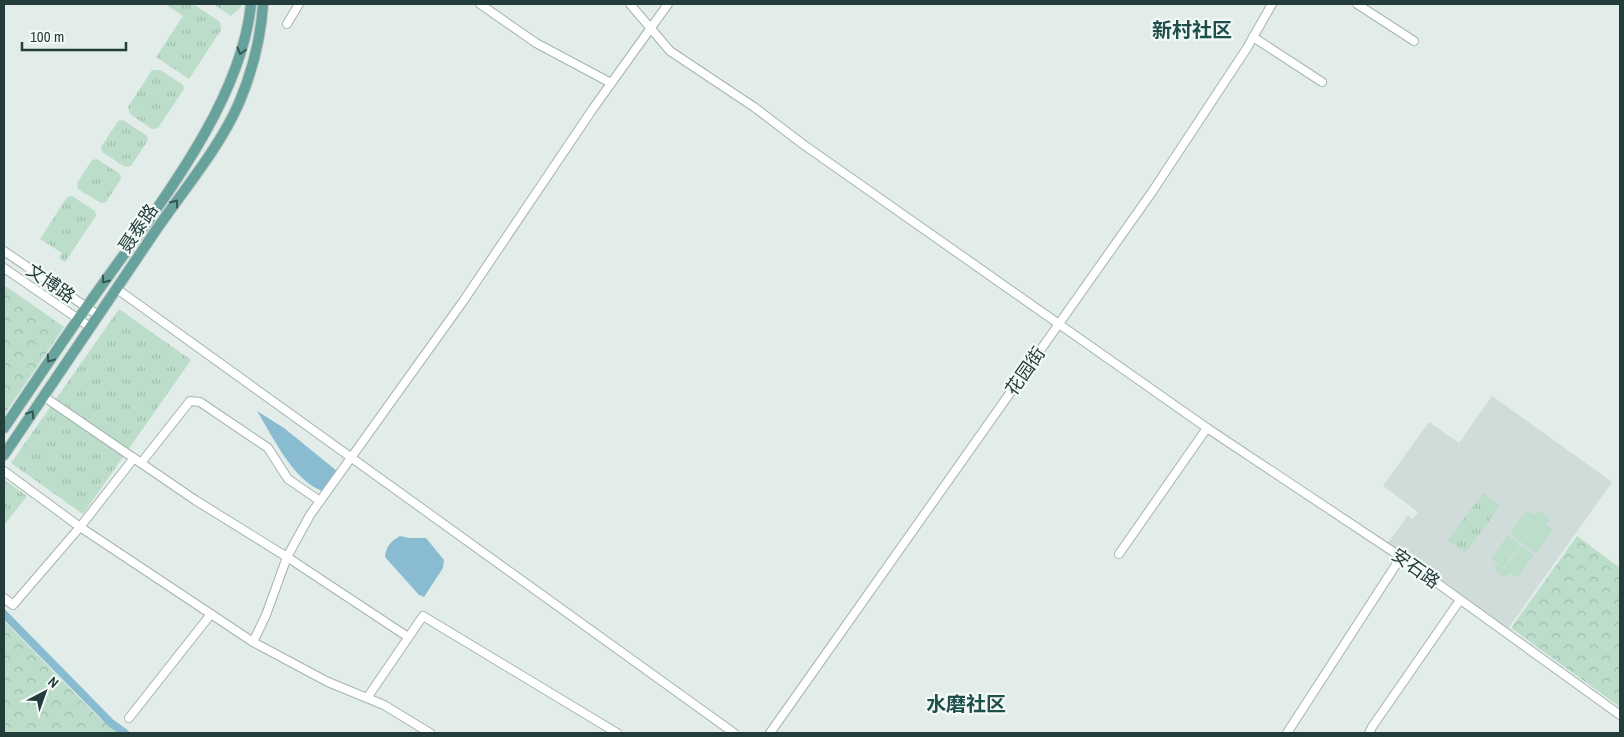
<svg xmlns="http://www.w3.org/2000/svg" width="1624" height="737" font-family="'Archivo Narrow','Noto Sans SC',sans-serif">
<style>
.built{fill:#d0dcd9}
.grass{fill:url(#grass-tufts)}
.forest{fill:url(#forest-crowns)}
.garden{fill:#bbddca}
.water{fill:#8abcd1}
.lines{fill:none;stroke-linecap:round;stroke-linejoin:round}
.canal{stroke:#8abcd1;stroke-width:8}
.minor-casing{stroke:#a5b4b1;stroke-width:10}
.major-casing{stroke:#c1c9c8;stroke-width:12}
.minor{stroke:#fff;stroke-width:8}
.major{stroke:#67a29c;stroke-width:10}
.oneway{stroke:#335652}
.labels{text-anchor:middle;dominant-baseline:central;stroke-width:4.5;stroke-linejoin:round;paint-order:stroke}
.street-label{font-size:18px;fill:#223d3a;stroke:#f3f9f7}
.quarter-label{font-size:20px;font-weight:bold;fill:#1e504b;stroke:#f3f9f7}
</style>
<defs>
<pattern id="grass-tufts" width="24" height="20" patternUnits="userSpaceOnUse" patternTransform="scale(1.25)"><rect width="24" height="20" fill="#bbddca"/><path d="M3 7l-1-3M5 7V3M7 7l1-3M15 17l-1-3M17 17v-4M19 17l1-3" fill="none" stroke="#a0bfae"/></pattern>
<pattern id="forest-crowns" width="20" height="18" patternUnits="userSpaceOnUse" patternTransform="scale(1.25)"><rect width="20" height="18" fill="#bbddca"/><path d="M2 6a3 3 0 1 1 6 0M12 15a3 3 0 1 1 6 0" fill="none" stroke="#a0bfae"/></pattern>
</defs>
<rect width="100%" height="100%" fill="#e2ece9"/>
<!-- built -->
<path class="built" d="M1492,396L1612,482L1507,630L1387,544L1408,515L1413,519L1418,512L1383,486L1429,422L1459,443Z"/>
<!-- grass -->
<g class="grass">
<path d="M165,4H193L220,22L221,30L189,79L156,57L183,16Z"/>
<path d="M213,4H241V7L231,16Z"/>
<path d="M152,70H160L183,85L184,89L158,128L152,129L130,114L128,107Z"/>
<path d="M123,120L147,136L148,140L131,166L125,167L102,152L101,147L118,121Z"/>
<path d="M97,159L120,174L121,179L106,202L101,203L78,189L77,183L92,160Z"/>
<path d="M72,196L95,211L96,216L65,262L59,258L62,253L40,239L67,197Z"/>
<path d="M119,309L191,360L83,514L11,463Z"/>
<path d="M4,480L27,496L4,525Z"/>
<path d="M1483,493L1500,506L1465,553L1448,540Z"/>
</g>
<!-- forest -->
<g class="forest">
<path d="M4,285L64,327L4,415Z"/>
<path d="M1577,536L1620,568V707L1511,628Z"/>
<path d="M4,621L97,716L118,733H4Z"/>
</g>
<!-- garden -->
<g class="garden">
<path d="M1527,510L1534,515L1538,510L1550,519L1546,524L1553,530L1536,553L1523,543L1541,520L1522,543L1510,533Z"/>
<path d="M1508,535L1520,545L1503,568L1491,559Z"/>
<path d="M1522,546L1534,555L1517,578L1509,573L1505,578L1494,570L1497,565L1504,569Z"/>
</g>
<!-- water -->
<g class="water">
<path d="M257,411L284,428L337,471L336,475L322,491C293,480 273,437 257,411Z"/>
<path d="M400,536L409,538H426L444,560L443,568L424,597L419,595L385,557C386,546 391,541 400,536Z"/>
</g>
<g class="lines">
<!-- canal -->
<path class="canal" d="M4,614L111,723L125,733"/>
<!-- minor casing -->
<g class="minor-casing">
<g id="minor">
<path d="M480,4L536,43L611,83"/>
<path d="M630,4L670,51L754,107L804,145L1207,428L1119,554"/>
<path d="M1357,4L1414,41"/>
<path d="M287,24L299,4"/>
<path d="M1253,37L1322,82"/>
<path d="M4,251L98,315"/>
<path d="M4,268L90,327"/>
<path d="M117,289L734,733"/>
<path d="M43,396L195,500L287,557L408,637"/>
<path d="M1207,428L1401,557L1620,715"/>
<path d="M141,463L190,401L200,402L268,448L288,479L320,501"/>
<path d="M4,471L80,527L253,642L328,682L384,705L430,733"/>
<path d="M4,598L13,605L80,527L134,458"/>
<path d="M253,642L266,615L287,557L310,515L464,300L592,110L668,4"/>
<path d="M367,698L423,616L617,733"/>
<path d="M129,718L211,614"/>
<path d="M770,733L1152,192L1247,48L1272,4"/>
<path d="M1287,733L1401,557"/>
<path d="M1369,733L1372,727L1460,600"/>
</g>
</g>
<!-- major casing -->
<g class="major-casing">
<g id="major">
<path d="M4,428C36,381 67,334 100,288C157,207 241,104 251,4"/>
<path d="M4,455C52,384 100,313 148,242C178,196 217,153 239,103C252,72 261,37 263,4"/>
</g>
</g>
<!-- minor -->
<use href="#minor" class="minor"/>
<!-- major -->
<use href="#major" class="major"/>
</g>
<!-- one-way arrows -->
<defs><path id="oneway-chevron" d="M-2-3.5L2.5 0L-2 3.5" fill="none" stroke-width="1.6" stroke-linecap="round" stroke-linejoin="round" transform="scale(1.25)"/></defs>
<g class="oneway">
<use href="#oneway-chevron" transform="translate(241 51) rotate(106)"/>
<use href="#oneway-chevron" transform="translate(175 203) rotate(-55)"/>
<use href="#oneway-chevron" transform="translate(105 280) rotate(126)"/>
<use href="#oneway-chevron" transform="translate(50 359) rotate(124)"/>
<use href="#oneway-chevron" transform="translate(31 414) rotate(-57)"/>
</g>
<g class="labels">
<!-- street labels -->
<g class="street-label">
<text transform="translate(138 228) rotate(-56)">聂泰路</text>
<text transform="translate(51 283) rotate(34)">文博路</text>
<text transform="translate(1025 371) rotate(-55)">花园街</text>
<text transform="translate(1416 568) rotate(36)">安石路</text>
</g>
<!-- quarter labels -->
<g class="quarter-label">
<text x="1192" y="29">新村社区</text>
<text x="966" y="703">水磨社区</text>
</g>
</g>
<!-- border -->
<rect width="1624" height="737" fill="none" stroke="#223d3a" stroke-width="10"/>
<!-- north arrow -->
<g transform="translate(45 692) rotate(41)" stroke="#f3f9f7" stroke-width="4" paint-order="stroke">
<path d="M0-4L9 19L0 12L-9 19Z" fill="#223d3a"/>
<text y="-8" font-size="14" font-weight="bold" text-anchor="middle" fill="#223d3a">N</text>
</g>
<!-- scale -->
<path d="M22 42v8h104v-8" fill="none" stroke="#223d3a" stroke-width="2.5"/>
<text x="30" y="42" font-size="15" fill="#223d3a" stroke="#f3f9f7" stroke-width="4" paint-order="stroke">100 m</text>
</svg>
